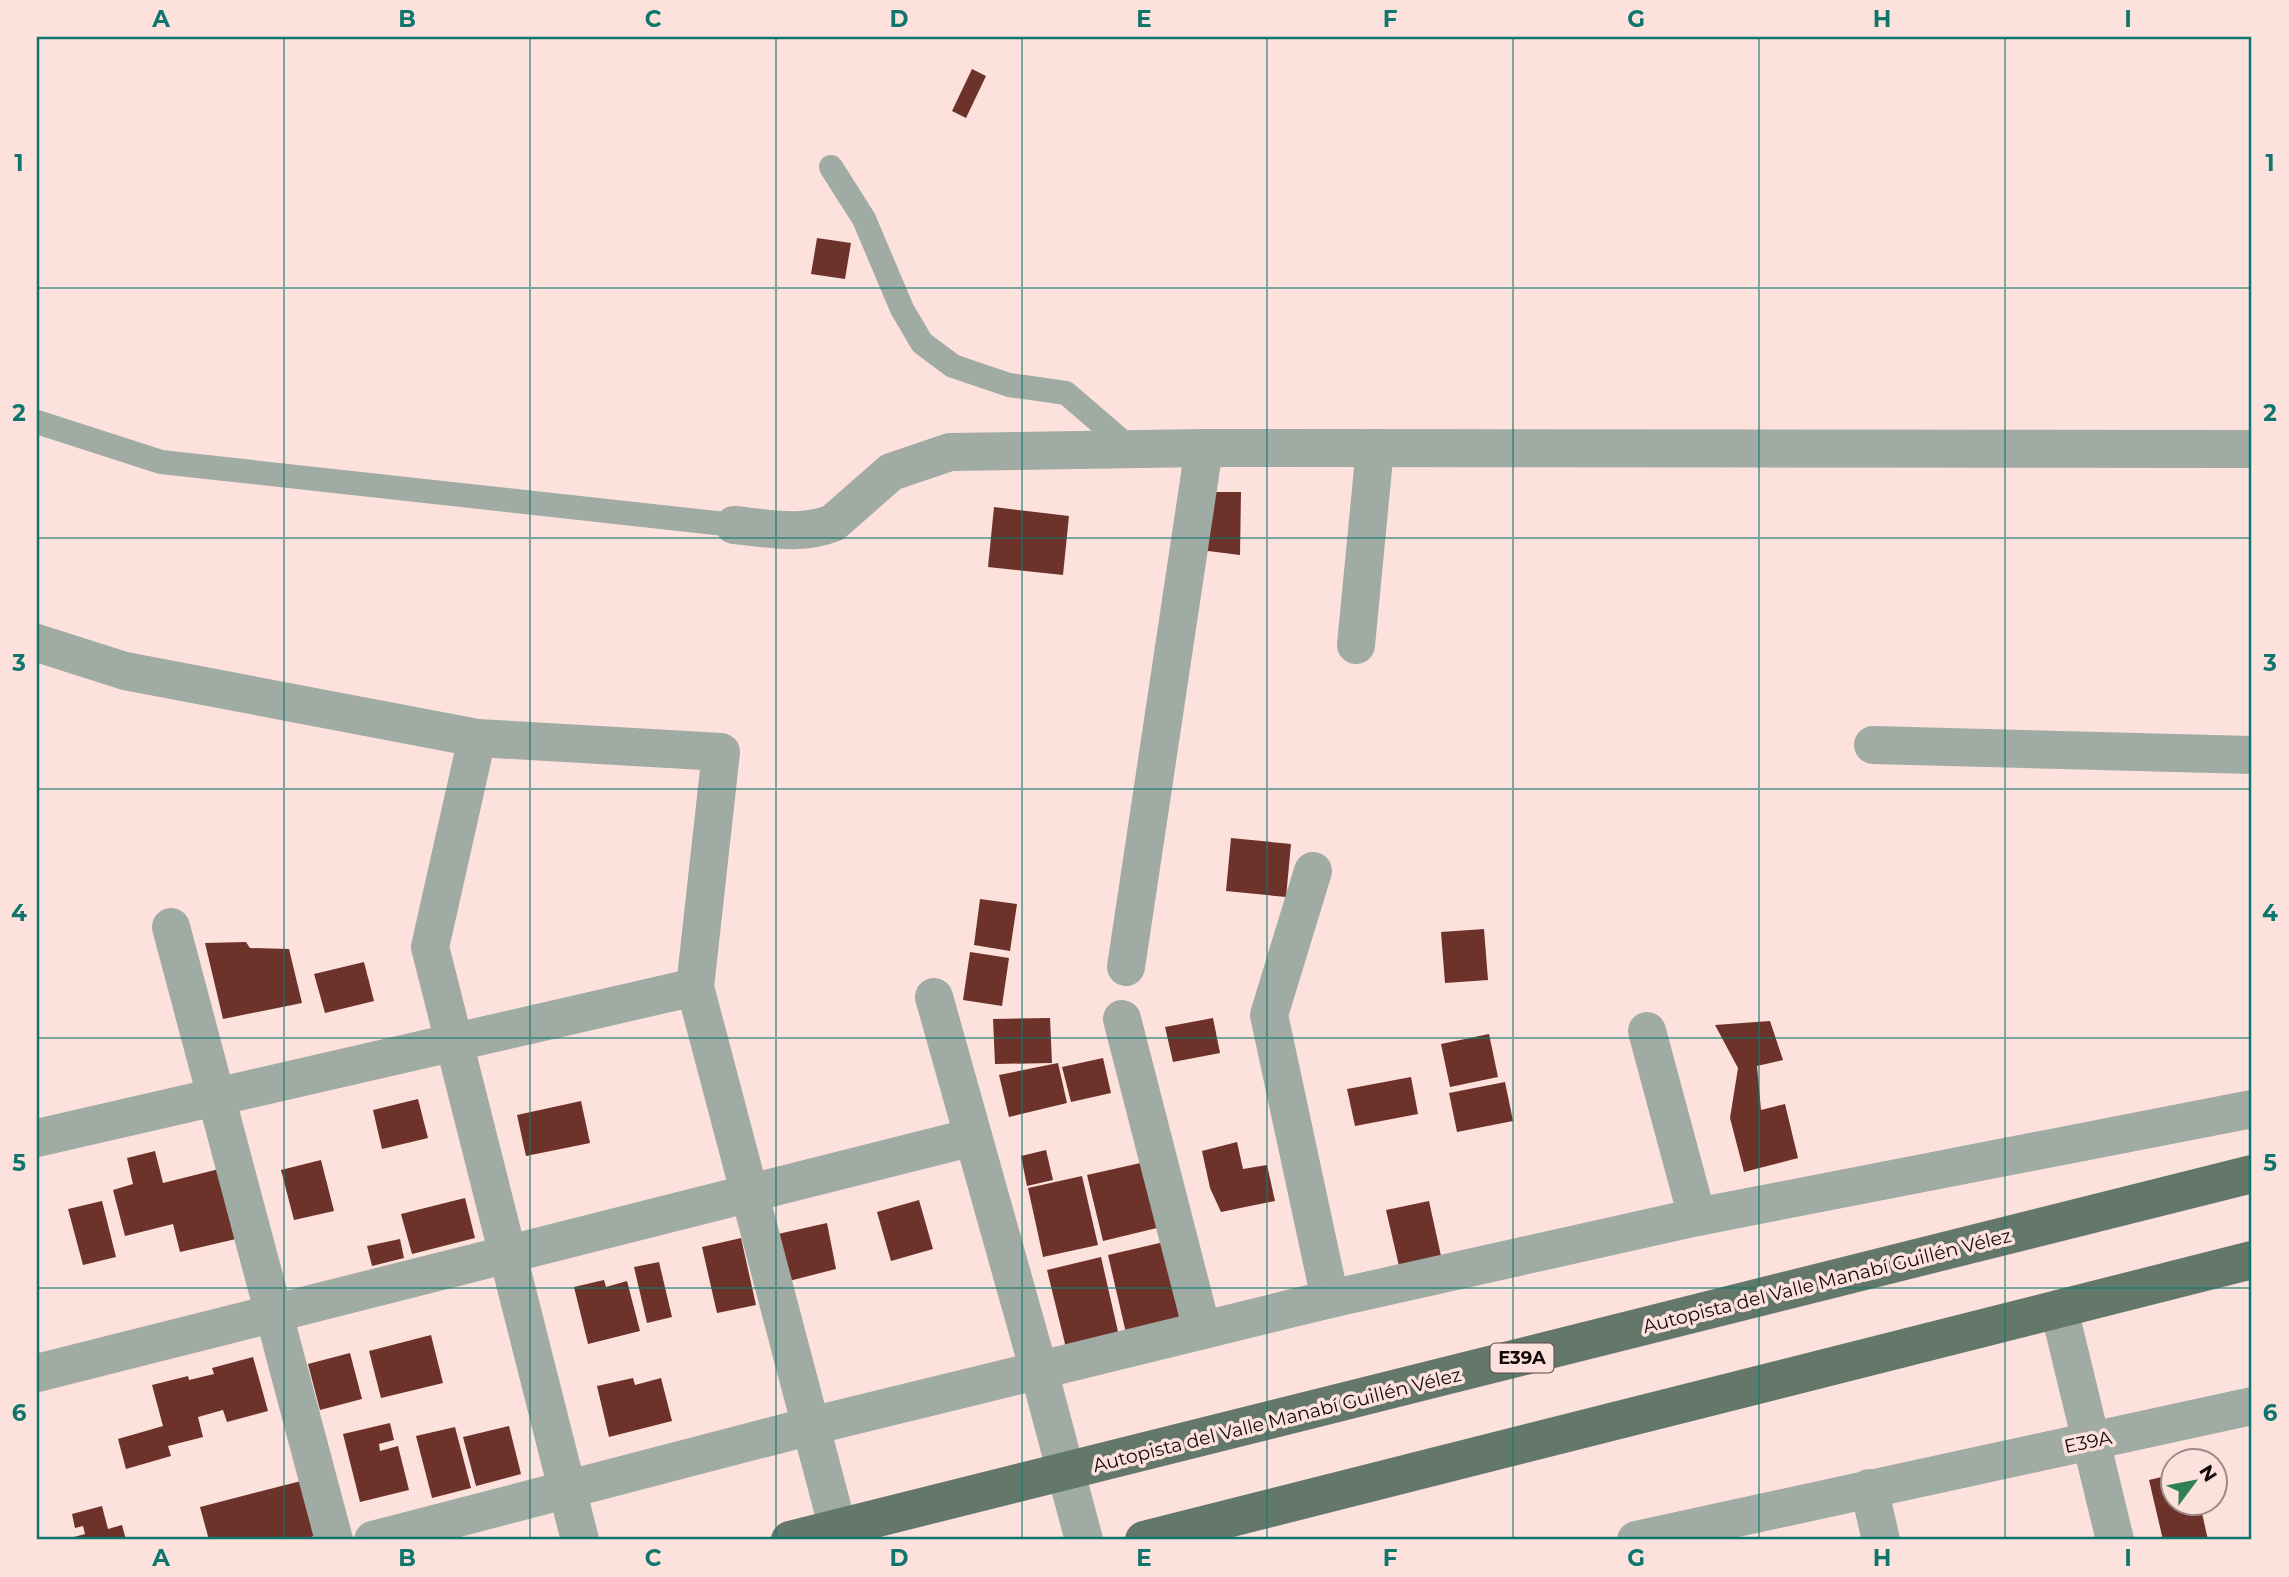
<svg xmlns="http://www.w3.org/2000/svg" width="2289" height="1577" font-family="Montserrat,sans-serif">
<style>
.building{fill:#6d332a}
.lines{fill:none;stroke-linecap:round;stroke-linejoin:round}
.lane{stroke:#9faba3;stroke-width:24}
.street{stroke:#9faba3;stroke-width:38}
.primary{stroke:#63786a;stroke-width:38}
.grid{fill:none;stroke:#0f766e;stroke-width:2;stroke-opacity:0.55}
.labels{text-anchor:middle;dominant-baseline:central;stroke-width:7;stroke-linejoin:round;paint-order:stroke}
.shield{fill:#fce1dc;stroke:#584947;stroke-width:2}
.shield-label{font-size:18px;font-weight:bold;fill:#120807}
.street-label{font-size:19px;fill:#120807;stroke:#fce1dc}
.neatline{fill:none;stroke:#0f766e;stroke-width:2.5}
.grid-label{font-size:23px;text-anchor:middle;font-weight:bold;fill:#0f766e}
</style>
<rect width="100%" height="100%" fill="#fce1dc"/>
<!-- building -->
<g class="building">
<path d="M972,69L986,76L966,118L952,111Z"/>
<path d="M817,238L851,243L845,279L811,274Z"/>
<path d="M1193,492H1241L1240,555L1184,548Z"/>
<path d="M994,507L1069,516L1063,575L988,567Z"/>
<path d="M1231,838L1291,844L1286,897L1226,891Z"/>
<path d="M980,899L1017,904L1010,951L974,945Z"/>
<path d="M1484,929L1488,980L1445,983L1441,932Z"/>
<path d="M246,942L250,948L289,949L302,1003L223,1019L205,943Z"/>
<path d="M970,952L1009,958L1002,1006L963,1000Z"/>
<path d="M364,962L374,1001L325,1013L314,974Z"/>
<path d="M1050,1018L1052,1063L995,1064L993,1019Z"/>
<path d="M1213,1018L1220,1053L1173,1062L1165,1027Z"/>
<path d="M1770,1021L1783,1060L1757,1066L1761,1110L1785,1104L1798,1158L1744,1172L1730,1118L1738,1068L1715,1025Z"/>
<path d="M1489,1034L1498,1077L1450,1087L1441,1044Z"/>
<path d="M1103,1058L1111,1093L1071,1102L1062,1067Z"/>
<path d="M1058,1063L1067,1103L1009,1117L999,1075Z"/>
<path d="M1411,1077L1418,1114L1355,1126L1347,1089Z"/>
<path d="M1505,1082L1513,1121L1457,1132L1449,1093Z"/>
<path d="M418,1099L428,1138L382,1149L373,1110Z"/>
<path d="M581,1101L590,1143L526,1156L517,1115Z"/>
<path d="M1237,1142L1243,1169L1267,1165L1275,1201L1221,1212L1210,1188L1202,1151Z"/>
<path d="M1046,1150L1053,1180L1027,1186L1021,1156Z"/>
<path d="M155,1151L163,1183L219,1169L236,1239L180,1252L173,1224L125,1236L113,1190L133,1184L127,1158Z"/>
<path d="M321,1160L334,1211L294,1220L281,1170Z"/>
<path d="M1145,1162L1161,1227L1103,1241L1087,1175Z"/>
<path d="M1082,1176L1098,1245L1043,1257L1028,1188Z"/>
<path d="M465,1198L475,1238L412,1254L401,1214Z"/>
<path d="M919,1200L933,1249L891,1261L877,1212Z"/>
<path d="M102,1201L116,1257L83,1265L68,1209Z"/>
<path d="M1429,1201L1441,1256L1399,1266L1386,1210Z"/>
<path d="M827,1223L836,1269L789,1281L778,1234Z"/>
<path d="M741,1238L756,1305L717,1313L702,1247Z"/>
<path d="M400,1239L404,1258L372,1266L367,1246Z"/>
<path d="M1164,1242L1183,1319L1126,1333L1108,1255Z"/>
<path d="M1101,1257L1119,1336L1066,1348L1047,1270Z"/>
<path d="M659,1262L672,1317L647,1323L634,1267Z"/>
<path d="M604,1280L606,1287L627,1281L640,1331L588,1344L574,1287Z"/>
<path d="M431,1335L443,1383L381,1398L369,1351Z"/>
<path d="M350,1353L362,1399L320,1410L308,1364Z"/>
<path d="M253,1357L268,1411L227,1422L223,1410L198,1417L203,1437L168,1446L171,1456L126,1469L118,1439L163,1426L152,1385L188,1376L189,1380L214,1374L212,1368Z"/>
<path d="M633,1378L635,1385L661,1378L672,1421L609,1437L597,1386Z"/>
<path d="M390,1423L394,1440L379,1444L380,1451L398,1446L409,1490L360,1502L343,1434Z"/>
<path d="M509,1426L521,1474L476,1486L463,1437Z"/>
<path d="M455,1427L471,1488L432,1498L416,1436Z"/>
<path d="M2174,1474V1504H2200L2208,1540H2163L2149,1480Z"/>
<path d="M305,1480L319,1535L298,1540H209L200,1507Z"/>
<path d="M102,1506L108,1529L122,1525L126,1540H63L85,1534L83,1526L75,1528L72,1514Z"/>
</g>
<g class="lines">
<!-- lane -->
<g class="lane">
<path d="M831,167L864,219L902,309L922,343L953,366L1009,385L1066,393L1131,449"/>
<path d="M37,422L161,462L734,525"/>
</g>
<!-- street -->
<g class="street">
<path d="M734,525C767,528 801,536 833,523L891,472L950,452L1204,448L2252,449"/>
<path d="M37,643L125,671L477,738L721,752L695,987L838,1529"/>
<path d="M1356,645L1375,448"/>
<path d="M477,738L430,947L580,1540"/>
<path d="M1873,745L2252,755"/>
<path d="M1313,871L1269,1015L1330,1299"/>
<path d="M171,927L334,1540"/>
<path d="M1126,967L1204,448"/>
<path d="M934,997L1039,1371L1084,1540"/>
<path d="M1122,1019L1202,1330"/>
<path d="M1647,1031L1697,1217"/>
<path d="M37,1138L695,987"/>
<path d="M2059,1309L2115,1540"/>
<path d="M37,1373L973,1137"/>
<path d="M1869,1488L1881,1540"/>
<path d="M373,1540L811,1426L1330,1299L1697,1217L2252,1109"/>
<path d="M1636,1540L2252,1406"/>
</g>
<!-- primary -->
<g class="primary">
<path d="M790,1540L2252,1174"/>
<path d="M1144,1540L2252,1260"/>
</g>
</g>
<!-- grid -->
<path class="grid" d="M284,37V1540M530,37V1540M776,37V1540M1022,37V1540M1267,37V1540M1513,37V1540M1759,37V1540M2005,37V1540M37,288H2252M37,538H2252M37,789H2252M37,1038H2252M37,1288H2252"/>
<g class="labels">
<!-- shield labels -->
<rect class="shield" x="1490.5" y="1343.5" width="63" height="29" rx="5"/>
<g class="shield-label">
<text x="1522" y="1358">E39A</text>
</g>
<!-- street labels -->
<g class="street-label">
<text transform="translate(1827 1281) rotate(-14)">Autopista del Valle Manabí Guillén Vélez</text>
<text transform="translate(1277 1420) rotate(-14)">Autopista del Valle Manabí Guillén Vélez</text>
<text transform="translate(2088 1442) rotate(-12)">E39A</text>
</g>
</g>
<!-- border -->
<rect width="2289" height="1577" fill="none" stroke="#fce1dc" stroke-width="77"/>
<!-- north arrow -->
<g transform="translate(2194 1482) rotate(58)"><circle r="33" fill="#fce1dc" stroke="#9e8a87" stroke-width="2"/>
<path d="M0-5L12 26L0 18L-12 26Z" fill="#2d8154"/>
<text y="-10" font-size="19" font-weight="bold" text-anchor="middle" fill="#120807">N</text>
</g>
<rect x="38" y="38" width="2212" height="1500" class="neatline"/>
<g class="grid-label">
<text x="161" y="27">A</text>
<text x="407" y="27">B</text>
<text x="653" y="27">C</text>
<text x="899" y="27">D</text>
<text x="1144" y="27">E</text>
<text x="1390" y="27">F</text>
<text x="1636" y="27">G</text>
<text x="1882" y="27">H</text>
<text x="2128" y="27">I</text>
<text x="19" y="171">1</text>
<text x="2270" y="171">1</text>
<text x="19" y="421">2</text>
<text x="2270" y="421">2</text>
<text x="19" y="671">3</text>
<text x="2270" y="671">3</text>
<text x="19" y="921">4</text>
<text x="2270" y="921">4</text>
<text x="19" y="1171">5</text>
<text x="2270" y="1171">5</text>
<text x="19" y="1421">6</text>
<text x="2270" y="1421">6</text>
<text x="161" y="1566">A</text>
<text x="407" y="1566">B</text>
<text x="653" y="1566">C</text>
<text x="899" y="1566">D</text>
<text x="1144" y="1566">E</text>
<text x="1390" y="1566">F</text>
<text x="1636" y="1566">G</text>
<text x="1882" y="1566">H</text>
<text x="2128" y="1566">I</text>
</g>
</svg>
